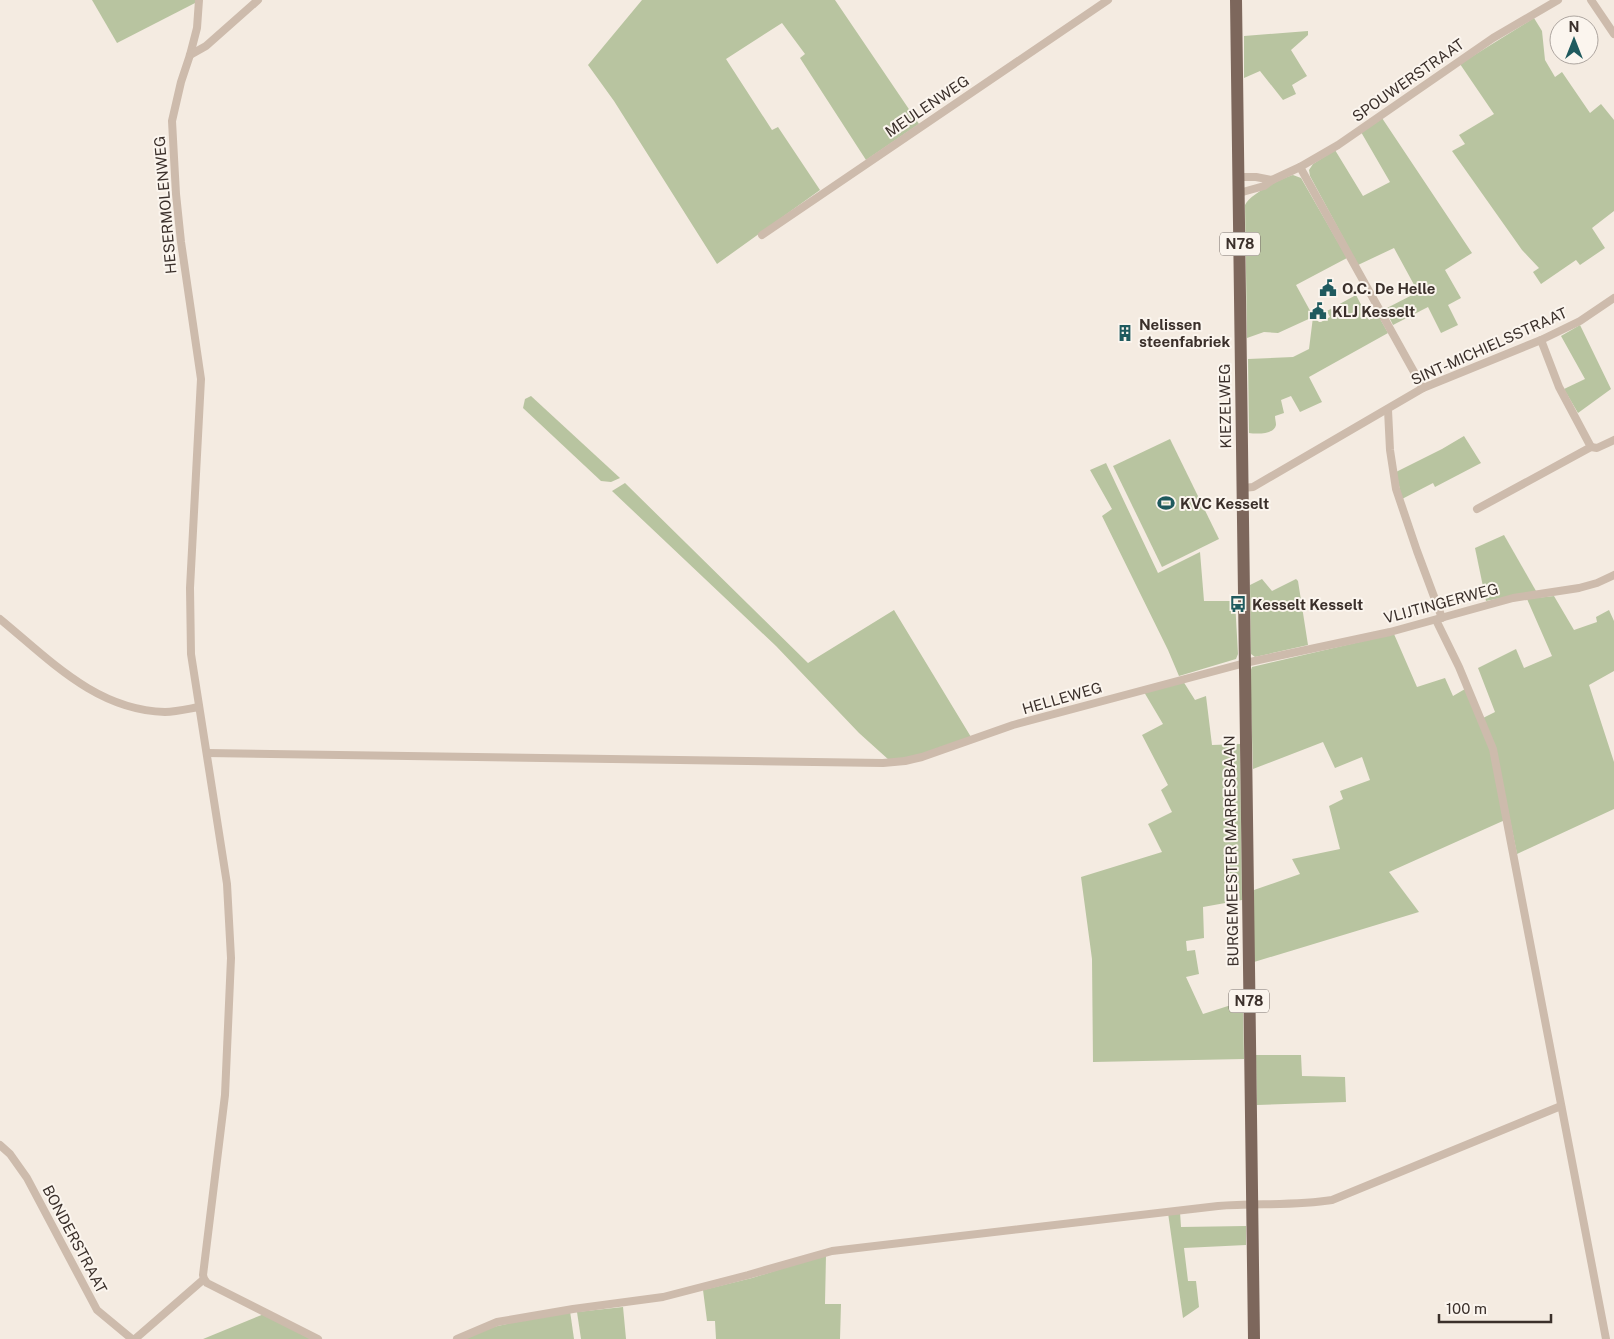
<svg xmlns="http://www.w3.org/2000/svg" width="1614" height="1339" font-family="'Public Sans',sans-serif">
<style>
.green{fill:#b8c4a0}
.lines{fill:none;stroke-linecap:round;stroke-linejoin:round}
.street{stroke:#cdbbac;stroke-width:8}
.primary{stroke:#7d675c;stroke-width:12}
.labels{text-anchor:middle;dominant-baseline:central;stroke-width:4;stroke-linejoin:round;paint-order:stroke}
.shield{fill:#fbf5ee;stroke:#756b66;stroke-width:1}
.shield-label{font-size:14px;font-weight:bold;fill:#3b302b}
.street-label{font-size:15px;fill:#3b302b;stroke:#fbf5ee}
.poi-label{font-size:15px;font-weight:bold;fill:#3b302b;stroke:#fbf5ee;text-anchor:start}
</style>
<rect width="100%" height="100%" fill="#f4ebe1"/>
<!-- green -->
<g class="green">
<path d="M92,0H197V2L117,43Z"/>
<path d="M642,0H835L919,124L866,160L800,58L805,54L782,23L726,59L772,130L778,127L820,190L717,264L614,101L588,65Z"/>
<path d="M1534,18L1542,31L1545,60L1555,77L1562,72L1590,113L1601,104L1614,120V211L1592,228L1605,248L1580,265L1576,260L1541,284L1533,272L1539,268L1522,250L1452,151L1465,144L1459,135L1494,114L1460,64Z"/>
<path d="M1308,31V35L1291,50L1307,76L1292,85L1296,94L1283,100L1260,71L1244,78V36Z"/>
<path d="M1382,118L1472,253L1445,270L1461,298L1448,305L1458,325L1441,333L1428,307L1393,325L1385,309L1418,292L1394,248L1358,265L1310,176L1309,170L1313,164L1335,150L1363,196L1390,182L1361,132Z"/>
<path d="M1293,175L1301,178L1347,258L1296,285L1313,316L1319,322H1321L1330,317L1327,311L1356,295L1369,320L1378,315L1388,333L1309,377L1322,402L1300,412L1291,396L1281,400L1284,413L1275,416C1275,419 1276,422 1276,425C1274,435 1256,434 1249,433L1248,359L1293,357L1309,349L1313,317L1278,333L1264,332L1247,338L1245,205C1250,194 1282,178 1293,175Z"/>
<path d="M1580,325L1611,389L1578,413L1564,389L1585,379L1561,336Z"/>
<path d="M531,396L620,478L611,482L601,481L523,408L525,399Z"/>
<path d="M1464,436L1481,463L1435,487L1433,483L1402,499L1396,472L1442,449Z"/>
<path d="M1170,439L1219,539L1162,567L1113,466Z"/>
<path d="M1106,463L1158,573L1200,552L1204,601H1235L1238,654L1236,659L1179,676L1168,650L1102,516L1112,509L1090,470Z"/>
<path d="M625,483L808,663L894,610L971,737L916,756L889,760L859,733L776,646L612,491Z"/>
<path d="M1504,535L1536,591L1486,601L1475,548Z"/>
<path d="M1262,579L1272,591L1296,579L1298,581L1308,645L1255,657L1251,654L1250,585Z"/>
<path d="M1554,596L1574,630L1597,622L1596,617L1609,610L1614,621V671L1589,685L1614,762V809L1517,854L1510,820L1483,718L1495,712L1478,668L1516,649L1524,668L1552,656L1527,599Z"/>
<path d="M1394,634L1417,687L1445,678L1453,696L1465,689L1489,744L1505,820L1389,872L1419,912L1254,962V890L1300,874L1292,859L1340,849L1329,806L1343,799L1340,791L1370,780L1362,757L1335,768L1323,742L1253,769L1250,672L1252,667Z"/>
<path d="M1183,681L1195,700L1206,696L1212,745L1240,744L1242,900L1203,907L1204,938L1186,941L1187,951L1195,950L1199,974L1186,977L1203,1014L1228,1006H1243L1244,1059L1093,1062L1092,959L1081,877L1162,852L1148,824L1172,812L1161,790L1168,785L1142,735L1163,724L1144,692Z"/>
<path d="M1256,1055H1301L1302,1076L1345,1077L1346,1102L1257,1105Z"/>
<path d="M1180,1212L1181,1227L1246,1226V1245L1184,1248L1188,1281H1196L1199,1307L1183,1318L1168,1213Z"/>
<path d="M826,1255L825,1304H841L840,1339H716L715,1321H707L703,1290L752,1278Z"/>
<path d="M623,1307L626,1339H581L577,1312Z"/>
<path d="M570,1311L574,1339H463L493,1327L515,1322Z"/>
<path d="M264,1314L312,1339H203Z"/>
</g>
<g class="lines">
<!-- street -->
<g class="street">
<path d="M199,0L197,28L190,55L181,82L172,121L176,194L181,242L201,379L190,588L191,654L227,884L231,958L225,1095L203,1275L204,1279L207,1283L318,1339"/>
<path d="M1591,0L1614,34"/>
<path d="M190,55L206,46L258,0"/>
<path d="M1300,167L1423,388"/>
<path d="M1239,177H1256L1272,180"/>
<path d="M1239,193L1264,186L1272,180L1300,167L1338,145L1493,38L1558,0"/>
<path d="M762,235L1108,0"/>
<path d="M1388,410L1390,450L1396,489L1417,551L1442,618"/>
<path d="M1591,447L1597,448L1614,440"/>
<path d="M1243,488L1253,487L1423,388L1541,340L1580,321L1614,298"/>
<path d="M1477,509L1591,447L1559,387L1541,340"/>
<path d="M0,619C50,660 96,710 165,712C176,712 188,709 199,707"/>
<path d="M1436,620L1459,667L1493,749L1606,1339"/>
<path d="M207,753L883,763L905,761L922,757L1013,725L1245,663L1390,632L1513,598L1579,588L1597,583L1614,575"/>
<path d="M0,1145L10,1154L27,1178L97,1310L132,1339"/>
<path d="M135,1339L204,1279"/>
<path d="M457,1339L497,1322L573,1309L663,1297L748,1275L832,1251L1218,1206C1256,1203 1294,1206 1332,1200L1561,1106"/>
</g>
<!-- primary -->
<path class="primary" d="M1236,0L1254,1339"/>
</g>
<!-- icons -->
<defs>
<g id="civic-bare" transform="scale(1.35)"><path d="M-.6-6.5H3V-4.5H.6V-3L4-1V1h2V6H-6V1h2V-1L-.6-3ZM-1.2 2.5V6h2.4V2.5Z" fill="#1f5a5e" stroke="#fbf5ee" stroke-width="2.5" paint-order="stroke"/></g>
<g id="building-bare" transform="scale(1.35)"><path d="M-4-6H4V6H1V3H-1V6H-4ZM-2.5-4.3h1.7v1.8h-1.7ZM.8-4.3h1.7v1.8H.8ZM-2.5-1h1.7V.8h-1.7ZM.8-1h1.7V.8H.8Z" fill="#1f5a5e" stroke="#fbf5ee" stroke-width="2.5" paint-order="stroke"/></g>
<g id="stadium-bare" transform="scale(1.35)"><path d="M0-5a6.5 5 0 1 0 0 10a6.5 5 0 1 0 0-10ZM-3.5-1.8h7v3.6h-7Z" fill="#1f5a5e" stroke="#fbf5ee" stroke-width="2.5" paint-order="stroke"/></g>
<g id="bus-bare" transform="scale(1.35)"><path d="M-5-6H5V4H4V6H2V4H-2V6H-4V4H-5ZM-3.5-4V0h7V-4ZM-3.5 1.2v1.5H-2V1.2ZM2 1.2v1.5H3.5V1.2Z" fill="#1f5a5e" stroke="#fbf5ee" stroke-width="2.5" paint-order="stroke"/></g>
</defs>
<g fill-rule="evenodd">
<use href="#civic-bare" x="1328" y="288"/>
<use href="#civic-bare" x="1318" y="311"/>
<use href="#building-bare" x="1125" y="333"/>
<use href="#stadium-bare" x="1166" y="503"/>
<use href="#bus-bare" x="1238" y="604"/>
</g>
<g class="labels">
<!-- shield labels -->
<g class="shield">
<rect x="1220" y="232.5" width="40" height="23" rx="4"/>
<rect x="1229" y="989.5" width="40" height="23" rx="4"/>
</g>
<g class="shield-label">
<text x="1240" y="244">N78</text>
<text x="1249" y="1001">N78</text>
</g>
<!-- street labels -->
<g class="street-label">
<text transform="translate(1408 80) rotate(-35)">SPOUWERSTRAAT</text>
<text transform="translate(927 106) rotate(-34)">MEULENWEG</text>
<text transform="translate(165 205) rotate(-95)">HESERMOLENWEG</text>
<text transform="translate(1489 346) rotate(-24)">SINT-MICHIELSSTRAAT</text>
<text transform="translate(1225 406) rotate(-91)">KIEZELWEG</text>
<text transform="translate(1441 603) rotate(-15)">VLIJTINGERWEG</text>
<text transform="translate(1062 698) rotate(-16)">HELLEWEG</text>
<text transform="translate(1231 851) rotate(-91)">BURGEMEESTER MARRESBAAN</text>
<text transform="translate(75 1239) rotate(62)">BONDERSTRAAT</text>
</g>
<!-- poi labels -->
<g class="poi-label">
<text x="1342" y="288">O.C. De Helle</text>
<text x="1332" y="311">KLJ Kesselt</text>
<text x="1139" y="324">Nelissen<tspan x="1139" dy="17">steenfabriek</tspan></text>
<text x="1180" y="503">KVC Kesselt</text>
<text x="1252" y="604">Kesselt Kesselt</text>
</g>
</g>
<!-- north arrow -->
<g transform="translate(1574 40)"><circle r="24" fill="#fbf5ee" stroke="#aea6a0"/>
<path d="M0-4L9 19L0 12L-9 19Z" fill="#1f5a5e"/>
<text y="-8" font-size="14" font-weight="bold" text-anchor="middle" fill="#3b302b">N</text>
</g>
<!-- scale -->
<path d="M1439 1314v8h112v-8" fill="none" stroke="#3b302b" stroke-width="2.5"/>
<text x="1446" y="1314" font-size="15" fill="#3b302b" stroke="#fbf5ee" stroke-width="4" paint-order="stroke">100 m</text>
</svg>
